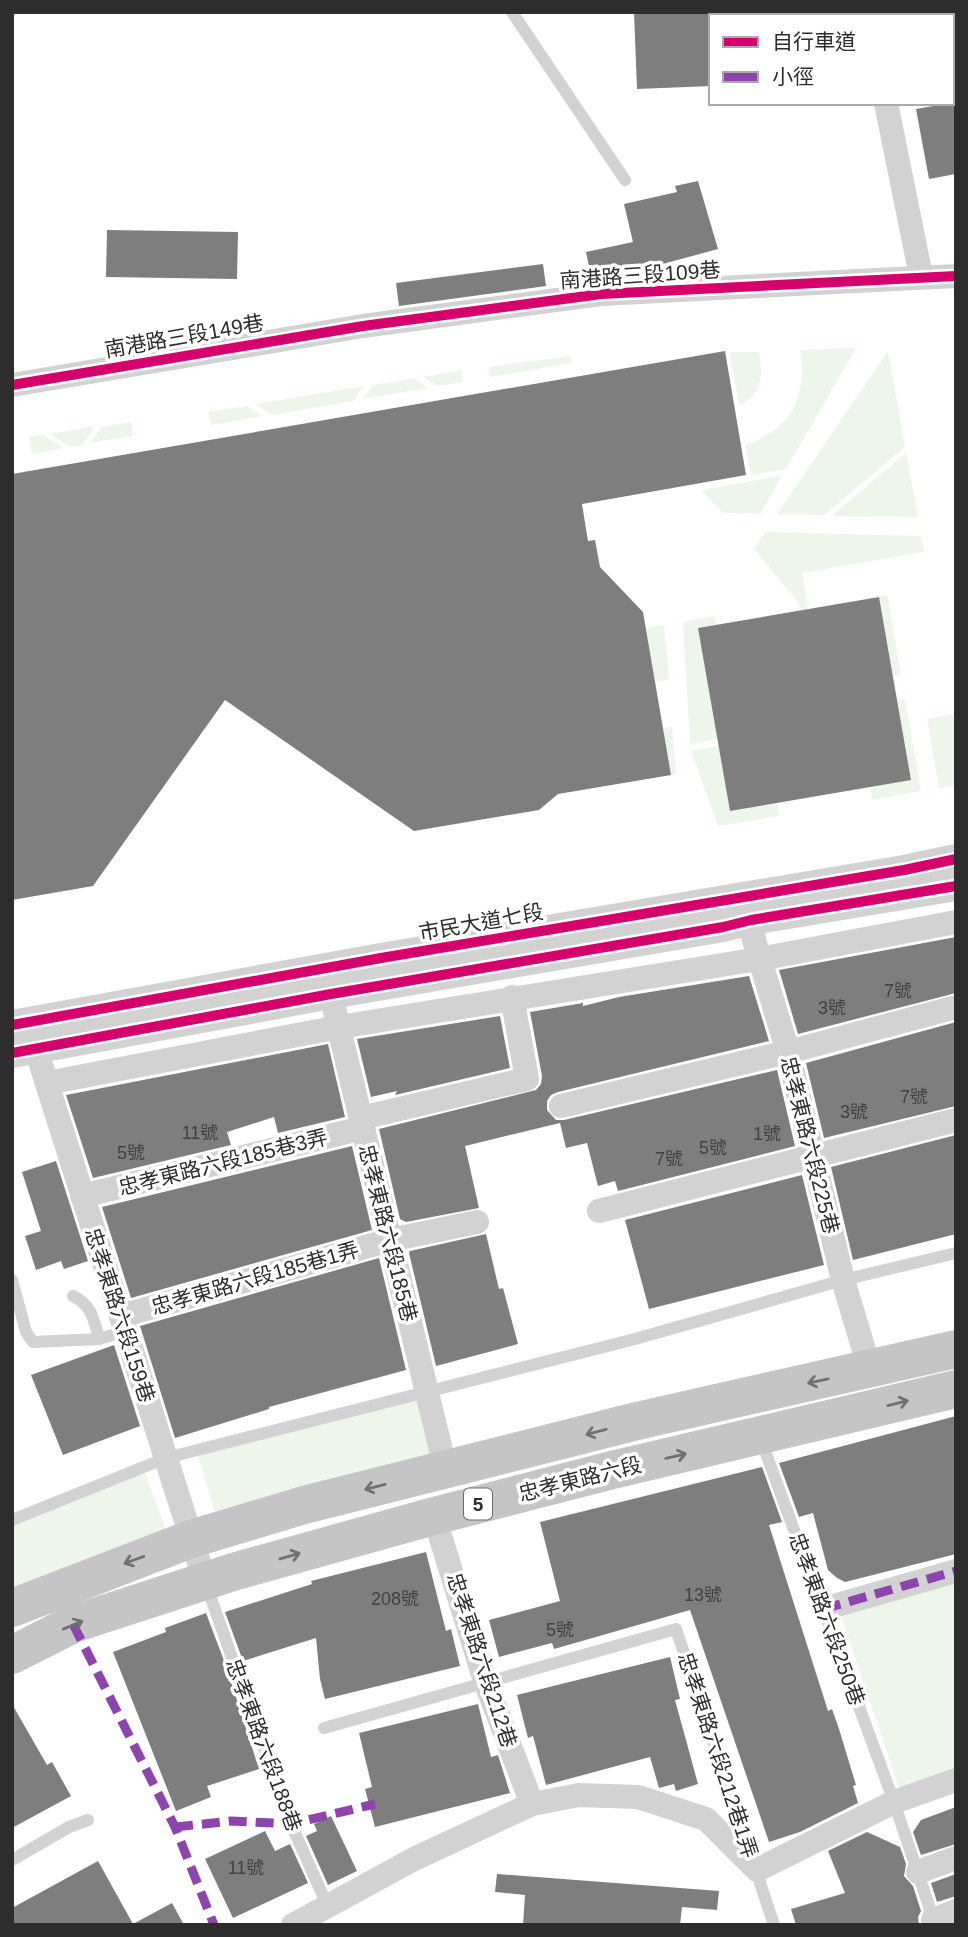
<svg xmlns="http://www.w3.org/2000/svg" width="968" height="1937" font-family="Helvetica,'Noto Sans TC',sans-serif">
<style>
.green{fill:#eef5eb}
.building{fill:#7e7e7e}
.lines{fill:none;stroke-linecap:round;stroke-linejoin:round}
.service{stroke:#d2d2d2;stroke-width:12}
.minor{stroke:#d2d2d2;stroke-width:24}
.tertiary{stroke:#d2d2d2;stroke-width:30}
.primary{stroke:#c5c5c5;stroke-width:38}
.quiet{stroke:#8e44ad;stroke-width:9;stroke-dasharray:18 9;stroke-linecap:butt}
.cycleway-casing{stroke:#fff;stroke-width:15}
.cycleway{stroke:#d6006c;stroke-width:10}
.oneway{stroke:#717171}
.labels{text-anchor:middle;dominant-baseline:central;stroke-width:7;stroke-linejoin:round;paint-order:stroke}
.number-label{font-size:18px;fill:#414141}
.shield{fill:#fff;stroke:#6c6c6c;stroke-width:2}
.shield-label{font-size:19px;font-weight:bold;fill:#2d2d2d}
.street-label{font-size:21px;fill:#2d2d2d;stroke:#fff}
</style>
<rect width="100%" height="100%" fill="#fff"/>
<!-- green -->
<g class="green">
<path d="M856,348L786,469L751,475L745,445C791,431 808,395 800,350Z"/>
<path d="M888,351L905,447L824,515L777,514Z"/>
<path d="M729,352H759C763,374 763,395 739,405Z"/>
<path d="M571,356L572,363L490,377L488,367Z"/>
<path d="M461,370L463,382L437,386L423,377Z"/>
<path d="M414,378L428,388L362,399L373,385Z"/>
<path d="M364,386L353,401L272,415L256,404Z"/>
<path d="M247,406L263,416L211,425L208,412Z"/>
<path d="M131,422L133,436L90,443L102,427Z"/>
<path d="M95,426L82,445L70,447L50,434Z"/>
<path d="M43,435L63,448L32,454L29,437Z"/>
<path d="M906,453L918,517L832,516Z"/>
<path d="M782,476L760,514L724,513L701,490Z"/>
<path d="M765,532L921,536L924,552L802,573L808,609L800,610L798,602L754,549Z"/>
<path d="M887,595L901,675L893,676L879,597Z"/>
<path d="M714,616L716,625L699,628L718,739L690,744L683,622Z"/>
<path d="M664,625L669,680L655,682L646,628Z"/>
<path d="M905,699L921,791L872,800L870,787L911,780L897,701Z"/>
<path d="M953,714L956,730V785L939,788L927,719Z"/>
<path d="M672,727L676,774L671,775L663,728Z"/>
<path d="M719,746L731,811L777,803L779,816L718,826L691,751Z"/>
<path d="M417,1393L433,1456L216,1516L198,1456Z"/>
<path d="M142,1466L166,1530L12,1596V1526Z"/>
<path d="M956,1580V1775L902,1796L840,1613Z"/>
</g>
<!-- building -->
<g class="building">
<path d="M634,12H711V86L637,89Z"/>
<path d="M956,102V174L929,179L916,109Z"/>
<path d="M698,181L718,249L659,265L661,273L642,277L638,266L591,276L586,252L633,242L624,204L677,192L675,186Z"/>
<path d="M107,230L238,232L237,279L106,277Z"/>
<path d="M543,264L546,286L399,306L396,283Z"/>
<path d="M725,351L746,475L582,504L588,541L595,540L600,567L643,612L671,775L558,794L539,810L414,831L225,700L93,886L12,900V474Z"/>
<path d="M879,597L911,780L730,811L698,628Z"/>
<path d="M956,937V993L798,1034L779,970Z"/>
<path d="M749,976L769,1041L558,1092L551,1095L547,1101V1110L556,1120H564L777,1070L795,1146L618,1191L615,1181L598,1186L587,1143L566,1148L560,1123L465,1146L479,1208L406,1222L400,1219L379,1129L536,1090L541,1084L542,1076L530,1012L583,1003V1006L619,997Z"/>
<path d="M500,1016L510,1068L395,1095L397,1091L371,1097L357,1039Z"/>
<path d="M956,1022V1106L824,1138L806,1063Z"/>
<path d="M328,1044L345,1117L278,1133L274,1117L227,1132L231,1145L93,1178L66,1095Z"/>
<path d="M956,1135V1234L853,1260L831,1167Z"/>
<path d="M352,1146L372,1230L131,1298L102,1207Z"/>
<path d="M56,1161L88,1261L64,1269L61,1261L36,1270L25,1236L41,1231L22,1172Z"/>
<path d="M802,1175L824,1265L649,1309L625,1220Z"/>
<path d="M486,1234L499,1289L503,1288L518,1344L436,1366L409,1253L410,1251Z"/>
<path d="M379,1258L406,1370L269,1407V1409L175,1438L140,1326Z"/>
<path d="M114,1345L140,1426L63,1455L31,1375Z"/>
<path d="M956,1416V1554L845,1582L837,1578L828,1570L813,1513L799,1517L779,1463Z"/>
<path d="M762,1467L782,1522L769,1525L828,1711L832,1709L839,1729L856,1785L853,1786L858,1803L800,1832L769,1842L690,1610L554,1649L552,1643L499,1657L489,1620L560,1601L540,1522Z"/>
<path d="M426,1552L446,1631L451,1629L460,1666L325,1699L320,1679L316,1638L243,1661L225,1612L312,1584L311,1581Z"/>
<path d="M206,1613L226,1666L259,1769L207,1786L211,1797L176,1811L113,1652L166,1632L165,1628Z"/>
<path d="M670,1657L680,1699L675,1700L698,1784L676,1791L674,1784L659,1788L650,1757L546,1785L533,1736L528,1738L517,1695Z"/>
<path d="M12,1704L47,1765L52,1762L71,1796L12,1828Z"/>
<path d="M478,1704L491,1757L498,1755L510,1793L375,1827L365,1789L372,1787L359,1733Z"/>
<path d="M956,1807V1844L921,1855L913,1832L921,1820Z"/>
<path d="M331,1816L357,1871L328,1885L306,1836L317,1831L314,1824Z"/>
<path d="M265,1831L275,1851L290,1844L308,1883L233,1918L205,1859Z"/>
<path d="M867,1832L900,1847L906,1864L904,1876L913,1886L921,1911L918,1917L919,1925H796L791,1909L845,1893L828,1851Z"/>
<path d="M98,1861L133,1924L172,1903L184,1925H12V1908Z"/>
<path d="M497,1874L719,1891L717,1910L682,1907L680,1925H523L525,1895L495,1892Z"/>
<path d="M956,1874V1896L937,1902L931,1883Z"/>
</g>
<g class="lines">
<!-- service -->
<g class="service">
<path d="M512,12L625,180"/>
<path d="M952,21L956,20"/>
<path d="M12,1280L26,1332L33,1342L99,1339L125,1331"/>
<path d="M73,1296C92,1305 94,1320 99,1339"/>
<path d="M761,1440L894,1802L935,1924"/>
<path d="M12,1520L166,1458L635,1339L843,1280L956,1253"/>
<path d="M206,1584L291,1824L328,1907"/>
<path d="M324,1728L676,1629L774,1925"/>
<path d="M12,1860L69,1827L88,1820"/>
</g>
<!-- minor -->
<g class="minor">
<path d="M868,12L869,16"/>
<path d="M886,103L921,276"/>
<path d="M12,385L363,326L601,294L956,276"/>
<path d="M751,920L754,940L788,1052L843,1280L870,1370"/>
<path d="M335,1012L446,1471"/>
<path d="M36,1049L205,1581"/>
<path d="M47,1083L339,1027L759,959L956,922"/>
<path d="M561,1106L788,1052L956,1007"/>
<path d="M361,1118L527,1079L512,997"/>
<path d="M82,1196L363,1128"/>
<path d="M599,1211L956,1120"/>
<path d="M121,1316L390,1240L477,1222"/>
<path d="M434,1516L485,1681L532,1804"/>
<path d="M823,1609L956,1571"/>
<path d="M918,1872L956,1858"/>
<path d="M933,1920L956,1911"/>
<path d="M293,1925L414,1859L532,1804L579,1795L638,1797L706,1819L757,1870L894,1802L956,1780"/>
</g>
<!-- tertiary -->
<g class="tertiary">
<path d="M12,1025L381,958L904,870L956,859"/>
<path d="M12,1053L331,994L723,927L751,920L956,886"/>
</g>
<!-- primary -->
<g class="primary">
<path d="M12,1608L191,1539L304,1505L637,1421L956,1349"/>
<path d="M12,1655L73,1624L233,1572L434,1516L612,1470L956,1389"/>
</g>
<!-- quiet -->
<g class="quiet">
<path d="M823,1609L956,1571"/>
<path d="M73,1624L175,1827L214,1925"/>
<path d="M175,1827L232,1821L291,1824L375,1804"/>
</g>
<!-- cycleway casing -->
<g class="cycleway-casing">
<g id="cycleway">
<path d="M12,385L363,326L601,294L956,276"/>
<path d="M12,1025L381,958L904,870L956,859"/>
<path d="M12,1053L331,994L723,927L751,920L956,886"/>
</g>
</g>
<!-- cycleway -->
<use href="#cycleway" class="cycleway"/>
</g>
<!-- one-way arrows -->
<defs><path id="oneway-shaft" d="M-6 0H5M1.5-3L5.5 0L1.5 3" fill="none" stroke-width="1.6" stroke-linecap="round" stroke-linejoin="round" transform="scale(1.75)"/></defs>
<g class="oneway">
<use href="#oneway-shaft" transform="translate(818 1381) rotate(168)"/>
<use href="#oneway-shaft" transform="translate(898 1403) rotate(-14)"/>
<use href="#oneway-shaft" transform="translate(596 1432) rotate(165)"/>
<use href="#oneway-shaft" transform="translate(676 1456) rotate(-13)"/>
<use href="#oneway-shaft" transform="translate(375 1487) rotate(166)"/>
<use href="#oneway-shaft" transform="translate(290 1556) rotate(-16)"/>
<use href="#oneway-shaft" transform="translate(134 1560) rotate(160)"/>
<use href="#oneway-shaft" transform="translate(73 1625) rotate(-23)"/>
</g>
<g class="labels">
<!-- number labels -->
<g class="number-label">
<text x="898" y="991">7號</text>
<text x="832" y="1008">3號</text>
<text x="914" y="1097">7號</text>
<text x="854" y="1112">3號</text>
<text x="200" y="1133">11號</text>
<text x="767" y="1134">1號</text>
<text x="713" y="1148">5號</text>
<text x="131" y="1153">5號</text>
<text x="669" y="1159">7號</text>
<text x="703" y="1595">13號</text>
<text x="395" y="1599">208號</text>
<text x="560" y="1630">5號</text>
<text x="246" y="1868">11號</text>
</g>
<!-- shield labels -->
<rect class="shield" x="464" y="1488.5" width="28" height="31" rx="5"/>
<g class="shield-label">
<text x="478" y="1504">5</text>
</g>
<!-- street labels -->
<g class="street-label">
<text transform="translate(640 275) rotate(-4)">南港路三段109巷</text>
<text transform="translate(184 336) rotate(-10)">南港路三段149巷</text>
<text transform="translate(481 922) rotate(-10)">市民大道七段</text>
<text transform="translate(810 1145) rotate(76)">忠孝東路六段225巷</text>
<text transform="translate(223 1162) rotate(-14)">忠孝東路六段185巷3弄</text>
<text transform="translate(388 1233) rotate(76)">忠孝東路六段185巷</text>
<text transform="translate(255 1278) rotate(-16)">忠孝東路六段185巷1弄</text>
<text transform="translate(120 1315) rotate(72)">忠孝東路六段159巷</text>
<text transform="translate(580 1479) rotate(-14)">忠孝東路六段</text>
<text transform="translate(827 1619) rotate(70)">忠孝東路六段250巷</text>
<text transform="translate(482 1660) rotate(72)">忠孝東路六段212巷</text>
<text transform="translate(264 1745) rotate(70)">忠孝東路六段188巷</text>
<text transform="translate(718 1755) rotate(72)">忠孝東路六段212巷1弄</text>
</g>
</g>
<!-- border -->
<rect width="968" height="1937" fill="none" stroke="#2d2d2d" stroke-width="28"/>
<!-- legend -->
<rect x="709" y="14" width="245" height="91" fill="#ffffff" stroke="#ababab" stroke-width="2"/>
<rect x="723" y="37" width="35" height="10" fill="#d6006c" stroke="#ababab" stroke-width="2"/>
<text x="772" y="49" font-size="21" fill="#2d2d2d">自行車道</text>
<rect x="723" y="72" width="35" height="10" fill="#8e44ad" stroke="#ababab" stroke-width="2"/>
<text x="772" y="84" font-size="21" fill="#2d2d2d">小徑</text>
</svg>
